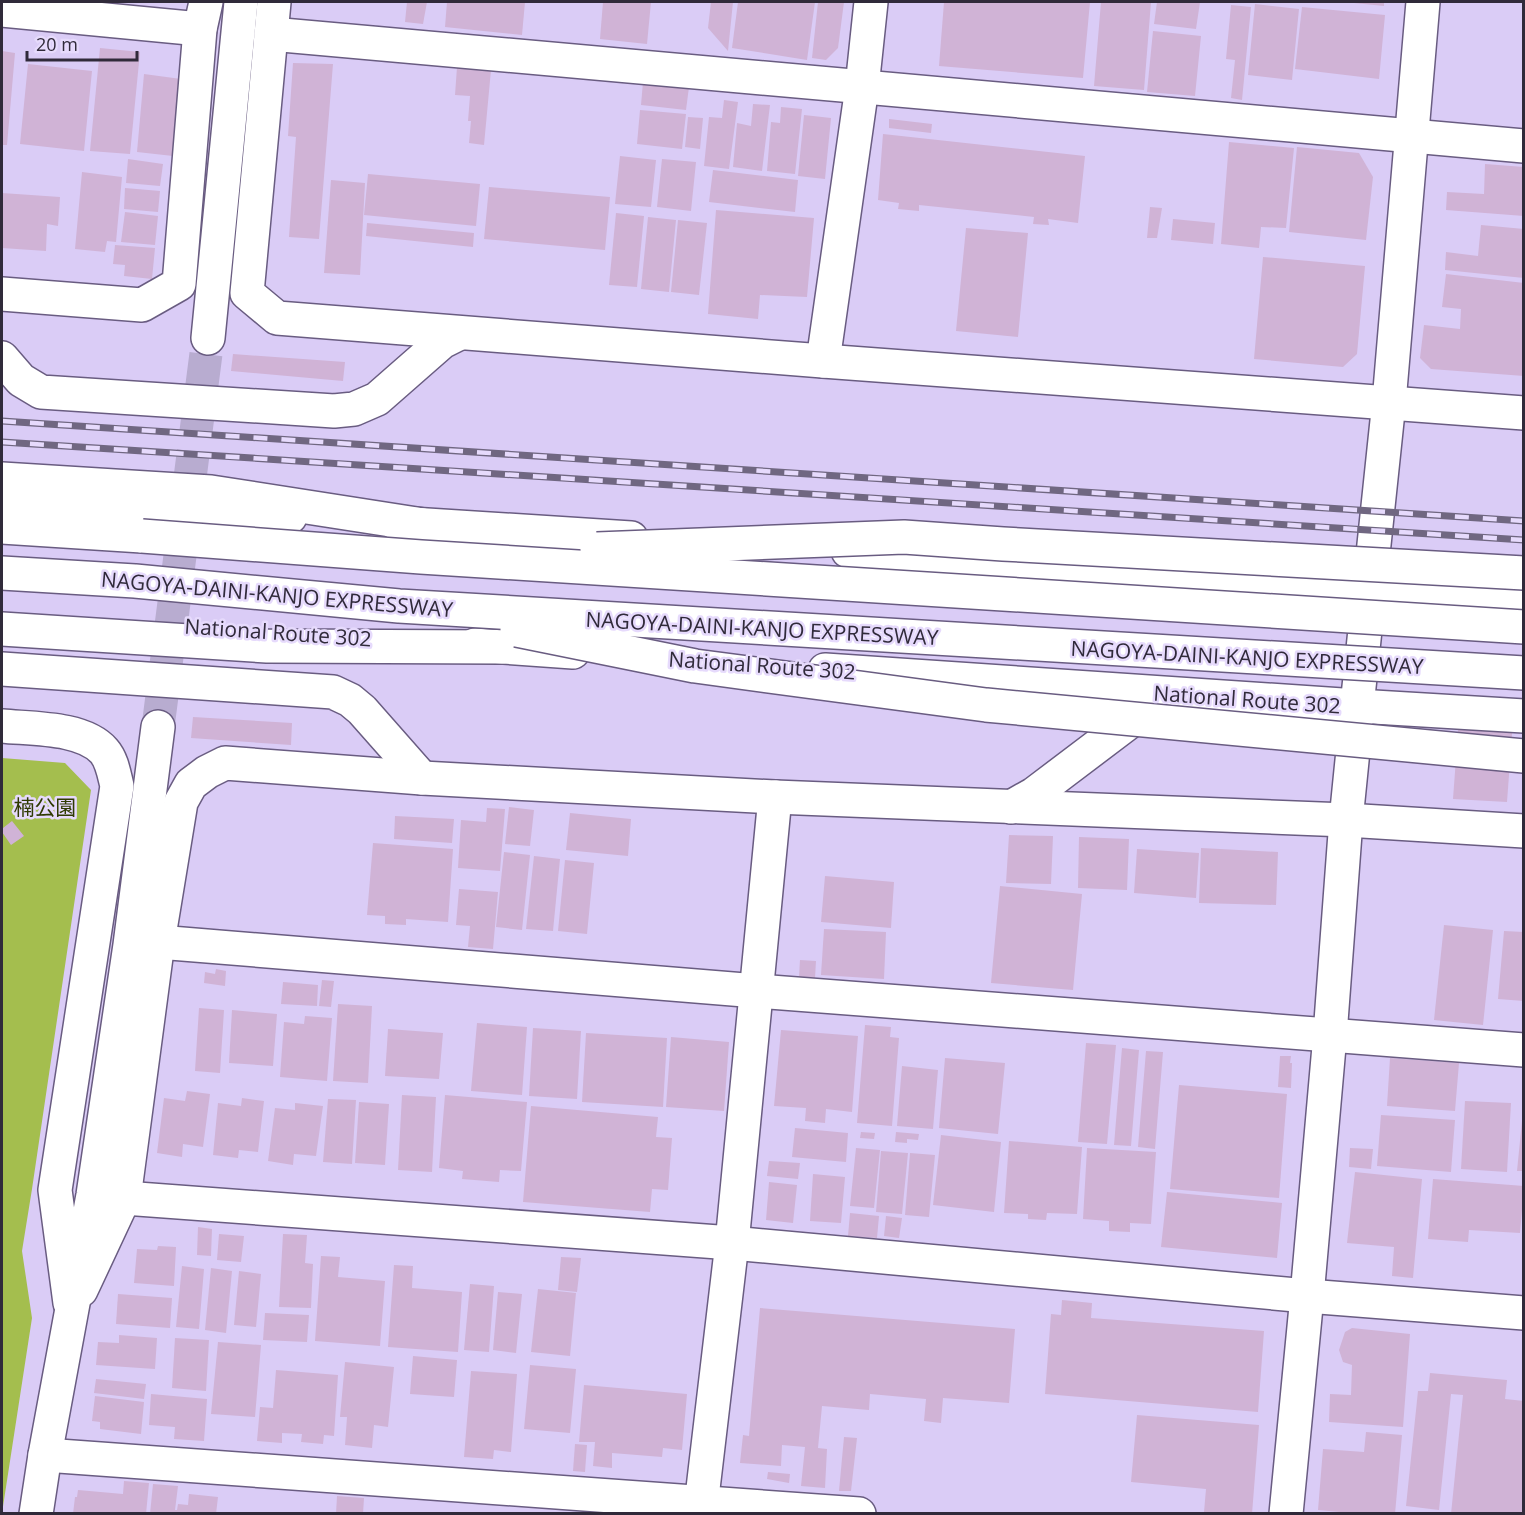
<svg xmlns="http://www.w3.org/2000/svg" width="1525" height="1515" font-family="'Open Sans','Noto Sans JP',sans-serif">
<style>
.green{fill:#a4be4e}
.building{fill:#d0b3d6}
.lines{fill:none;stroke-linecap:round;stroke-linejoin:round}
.tertiary-tunnel{stroke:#b8acd0;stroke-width:33;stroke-dasharray:33 16;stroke-linecap:butt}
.minor-casing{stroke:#695c81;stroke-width:36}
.tertiary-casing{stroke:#695c81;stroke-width:36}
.trunk-casing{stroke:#695c81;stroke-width:36}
.motorway-casing{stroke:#695c81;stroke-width:36}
.minor{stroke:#fff;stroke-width:33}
.tertiary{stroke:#fff;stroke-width:33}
.trunk{stroke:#fff;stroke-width:33}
.motorway{stroke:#fff;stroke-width:33}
.rail-casing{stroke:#706781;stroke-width:7}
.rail{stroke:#e6dafc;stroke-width:4.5;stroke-dasharray:14;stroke-linecap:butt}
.motorway-bridge-casing{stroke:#695c81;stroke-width:36;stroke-linecap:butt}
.motorway-bridge{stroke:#fff;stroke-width:33}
.labels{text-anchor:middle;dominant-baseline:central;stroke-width:5;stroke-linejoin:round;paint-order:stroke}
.street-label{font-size:21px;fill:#302a3a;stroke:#e6dafc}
.park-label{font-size:21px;fill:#2f3a02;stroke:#e6dafc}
</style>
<rect width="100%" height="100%" fill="#daccf6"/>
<!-- green -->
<path class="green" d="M2,758L65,763L91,790L32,1189L22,1251L32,1318L2,1513Z"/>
<!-- building -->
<g class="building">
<path d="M407,2H427L423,24L405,22Z"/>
<path d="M447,2H525L522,35L445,27Z"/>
<path d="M603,2H651L647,44L600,39Z"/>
<path d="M711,2H733L728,51L708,28Z"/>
<path d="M738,2H815L807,60L732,48Z"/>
<path d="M818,2H844L838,48L826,60L812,58Z"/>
<path d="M944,2H1090L1083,78L939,66Z"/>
<path d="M1101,2H1151L1144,90L1094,86Z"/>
<path d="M1157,2H1200L1196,29L1154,24Z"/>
<path d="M1354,2H1384V6L1354,3Z"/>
<path d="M1255,4L1299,9L1292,80L1248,75Z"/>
<path d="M1231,5L1251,7L1242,100L1231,98L1235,60L1226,59Z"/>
<path d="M1302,7L1385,15L1379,79L1295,69Z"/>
<path d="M1153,31L1201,36L1195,96L1147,92Z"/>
<path d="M100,48L140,52L130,154L90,151Z"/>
<path d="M2,51L15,53L7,145H2Z"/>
<path d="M293,63L333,64L319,239L289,237L296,137L288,136Z"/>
<path d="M28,64L92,71L84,151L20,144Z"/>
<path d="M457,67L491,70L484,145L469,143L471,121H468L470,96L455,95Z"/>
<path d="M144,74L181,79L173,156L137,152Z"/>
<path d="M643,82L689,87L686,110L641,105Z"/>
<path d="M724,100L738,102L729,169L704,166L709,117L722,118Z"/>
<path d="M753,104L770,105L762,171L733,167L737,123L751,126Z"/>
<path d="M781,107L802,109L795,174L767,171L771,122L780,123Z"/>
<path d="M640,110L686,114L682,149L637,144Z"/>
<path d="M804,115L831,118L825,179L798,176Z"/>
<path d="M688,117L703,118L700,149L685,147Z"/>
<path d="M889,119L932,124L931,133L889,128Z"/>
<path d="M883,134L1085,156L1078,223L1048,219L1049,225L1033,224L1034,217L919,205V211L898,209L899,203L878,200Z"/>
<path d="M1229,142L1294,148L1286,228L1261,227L1259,248L1221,244Z"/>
<path d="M1297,147L1359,153L1373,177L1366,240L1289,232Z"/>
<path d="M620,156L656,160L651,207L615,204Z"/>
<path d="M128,159L163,164L160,186L126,183Z"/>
<path d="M662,159L696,162L691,211L657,207Z"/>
<path d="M1485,164L1524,167V216L1446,210L1447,192L1484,194Z"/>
<path d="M713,170L798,180L795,212L709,202Z"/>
<path d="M82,172L122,177L116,242L107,241L105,252L75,249Z"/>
<path d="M368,174L480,184L476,226L364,215Z"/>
<path d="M331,180L365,183L360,275L324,273Z"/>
<path d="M489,187L610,197L605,250L484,239Z"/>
<path d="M125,188L160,191L158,212L124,209Z"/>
<path d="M2,193L60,197L58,226L47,224L46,251L2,248Z"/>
<path d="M1150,207L1162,208L1157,238H1147Z"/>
<path d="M716,210L814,218L807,297L760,295L758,319L708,314Z"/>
<path d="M125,212L158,216L155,245L121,242Z"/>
<path d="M616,213L644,216L637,287L609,285Z"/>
<path d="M648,217L676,220L669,292L641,289Z"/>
<path d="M1173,219L1215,223L1213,244L1171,240Z"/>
<path d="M678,220L707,223L699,295L671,292Z"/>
<path d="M367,223L474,233L473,247L366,236Z"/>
<path d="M1481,225L1524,229V278L1445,270L1446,252L1478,256Z"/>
<path d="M966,228L1028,233L1018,337L956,331Z"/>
<path d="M115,245L155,248L152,279L124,276L125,265L113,264Z"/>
<path d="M1263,257L1365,266L1357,354L1343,367L1254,359Z"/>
<path d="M1446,274L1524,283V376L1431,369L1420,358L1424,325L1460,329L1461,309L1442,307Z"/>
<path d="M233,354L345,362L343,381L231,371Z"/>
<path d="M193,717L292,723L291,745L191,738Z"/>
<path d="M1459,718L1513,721L1507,802L1453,799Z"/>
<path d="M509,807L534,810L530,846L505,844Z"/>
<path d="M487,808L505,809L500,871L458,868L461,820L486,822Z"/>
<path d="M570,813L631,819L628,856L566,850Z"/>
<path d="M395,816L454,819L452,843L394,839Z"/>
<path d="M12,821L24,836L11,845L2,832V826L3,828Z"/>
<path d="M1009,835L1053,836L1051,884L1006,883Z"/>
<path d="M1079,837L1129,839L1127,890L1078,888Z"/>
<path d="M373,843L453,849L448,922L406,919V925L385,924V916L367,915Z"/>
<path d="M1201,848L1278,852L1276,905L1199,903Z"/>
<path d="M1137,849L1199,853L1196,898L1134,893Z"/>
<path d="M504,852L530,855L522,930L496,927Z"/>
<path d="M534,856L560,859L553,931L526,929Z"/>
<path d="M565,860L594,863L587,934L558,931Z"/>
<path d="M825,876L894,882L891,928L821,922Z"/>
<path d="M1000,886L1082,894L1073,990L991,983Z"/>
<path d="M459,889L498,892L493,949L468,947L470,926L456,925Z"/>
<path d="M1444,925L1493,930L1483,1025L1434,1020Z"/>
<path d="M824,929L886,932L884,979L821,975Z"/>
<path d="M1504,931L1524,932V1001L1498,999Z"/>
<path d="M800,960L816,961L815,978L799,977Z"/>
<path d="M216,969L226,971L225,986L204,983L205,972L215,974Z"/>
<path d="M322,980L334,981L331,1007L319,1006Z"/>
<path d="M283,982L318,985L317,1006L281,1004Z"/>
<path d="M338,1004L372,1006L368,1083L333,1081Z"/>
<path d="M199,1008L224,1010L220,1073L195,1071Z"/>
<path d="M232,1010L277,1014L273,1066L229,1063Z"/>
<path d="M305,1016L332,1018L327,1081L280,1077L284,1022L304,1024Z"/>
<path d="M477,1023L527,1027L522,1095L471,1091Z"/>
<path d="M865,1025L891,1027L890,1037L899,1038L892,1126L857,1123Z"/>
<path d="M533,1028L581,1031L577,1099L529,1096Z"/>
<path d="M388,1029L443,1033L439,1079L385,1076Z"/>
<path d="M781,1030L858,1036L852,1112L826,1109L825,1123L805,1121L806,1108L774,1106Z"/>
<path d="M586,1033L667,1038L663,1107L582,1102Z"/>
<path d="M671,1037L729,1042L724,1111L666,1107Z"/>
<path d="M1086,1043L1116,1045L1107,1144L1078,1142Z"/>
<path d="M1122,1048L1139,1050L1131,1146L1114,1145Z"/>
<path d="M1146,1051L1163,1052L1155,1149L1138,1147Z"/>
<path d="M1280,1056H1291L1290,1063H1292L1291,1088L1278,1087Z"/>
<path d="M945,1058L1005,1063L998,1134L939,1128Z"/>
<path d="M1390,1058L1459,1063L1455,1111L1387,1106Z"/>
<path d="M902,1066L938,1070L933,1129L897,1126Z"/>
<path d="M1179,1085L1287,1094L1279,1198L1170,1189Z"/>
<path d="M187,1091L210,1094L203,1147L183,1144L182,1157L157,1153L164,1098L185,1101Z"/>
<path d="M402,1095L436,1097L432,1172L398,1170Z"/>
<path d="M445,1095L527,1102L521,1171L500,1170L499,1182L462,1179L463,1171L439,1168Z"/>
<path d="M242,1098L264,1101L258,1152L239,1150L238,1158L213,1155L218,1103L241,1106Z"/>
<path d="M328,1099L356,1100L352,1164L323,1162Z"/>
<path d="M1465,1101L1511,1103L1507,1172L1461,1169Z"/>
<path d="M359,1102L389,1104L385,1165L355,1163Z"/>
<path d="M295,1103L323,1106L316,1156L294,1154L293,1165L268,1161L275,1108L295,1110Z"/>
<path d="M531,1106L658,1117L656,1137L672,1138L668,1190L652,1189L650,1212L523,1202Z"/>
<path d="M1381,1115L1455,1120L1451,1172L1377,1166Z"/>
<path d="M1522,1121H1524V1171H1517Z"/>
<path d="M795,1128L848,1133L846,1162L792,1157Z"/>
<path d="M861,1132L875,1133L874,1139L860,1138Z"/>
<path d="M896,1132L919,1134L918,1140L907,1139V1143L895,1142Z"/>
<path d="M941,1135L1001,1142L994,1212L933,1205Z"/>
<path d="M1009,1141L1082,1147L1077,1214L1047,1213L1046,1220L1028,1219V1214L1004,1213Z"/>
<path d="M856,1148L880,1150L874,1208L850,1206Z"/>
<path d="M1087,1148L1156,1152L1151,1224L1130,1223V1232L1109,1231V1221L1083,1219Z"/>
<path d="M1350,1148L1373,1149L1371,1169L1349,1167Z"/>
<path d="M881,1151L908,1153L902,1214L876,1212Z"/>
<path d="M910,1153L935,1155L929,1217L905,1215Z"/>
<path d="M769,1161L800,1163L798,1179L767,1176Z"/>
<path d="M1355,1172L1422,1179L1413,1278L1392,1276L1394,1247L1347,1243Z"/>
<path d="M813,1174L845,1177L841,1223L810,1221Z"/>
<path d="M1433,1179L1524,1186L1520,1233L1469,1230L1468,1242L1428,1239Z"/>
<path d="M769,1182L797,1185L793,1223L766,1220Z"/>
<path d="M1167,1192L1282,1203L1277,1258L1161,1247Z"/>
<path d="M850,1213L879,1216L877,1238L848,1236Z"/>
<path d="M886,1216L902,1218L899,1238L884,1236Z"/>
<path d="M198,1227L212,1229L211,1256L197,1255Z"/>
<path d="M219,1234L244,1236L241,1262L217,1260Z"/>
<path d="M283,1234L307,1235L305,1263L313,1264L311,1308L279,1307Z"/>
<path d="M158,1246L176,1247L174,1286L134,1283L137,1249L157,1250Z"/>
<path d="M321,1256L340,1257L338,1277L385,1281L380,1346L315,1341Z"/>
<path d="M561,1257L581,1258L577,1292L558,1290Z"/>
<path d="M394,1265L413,1266L412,1288L462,1292L458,1352L388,1347Z"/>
<path d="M182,1266L204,1269L199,1329L176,1327Z"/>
<path d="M211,1268L232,1271L226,1333L205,1330Z"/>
<path d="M239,1271L261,1274L256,1327L234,1325Z"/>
<path d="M470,1284L494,1286L489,1352L464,1350Z"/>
<path d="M538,1289L576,1293L570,1356L531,1352Z"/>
<path d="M498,1292L522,1294L516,1353L493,1350Z"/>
<path d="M118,1294L172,1298L170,1328L116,1324Z"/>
<path d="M1062,1300L1092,1303L1091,1318L1264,1331L1258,1412L1045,1394L1051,1314L1061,1315Z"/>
<path d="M760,1308L1015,1329L1009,1403L943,1398L941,1423L924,1421L926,1399L870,1394L869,1410L822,1406L818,1448L827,1449L825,1488L801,1486L805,1447L782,1445L781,1466L740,1463L743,1435L749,1436Z"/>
<path d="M265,1313L309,1315L307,1342L263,1340Z"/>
<path d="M1352,1328L1410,1334L1403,1427L1329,1422L1330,1394L1351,1395L1352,1365L1343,1362L1339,1350L1345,1332Z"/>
<path d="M119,1335L157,1338L155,1369L96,1365L98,1342L119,1343Z"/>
<path d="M175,1338L209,1340L206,1391L172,1388Z"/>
<path d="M218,1342L261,1345L255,1417L211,1414Z"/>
<path d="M413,1356L457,1360L454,1397L410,1394Z"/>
<path d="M345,1362L394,1367L388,1427L374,1425L372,1448L345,1445L347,1417H340Z"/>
<path d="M530,1365L576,1369L570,1433L524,1429Z"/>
<path d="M276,1370L338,1375L334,1436L324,1435L323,1444L301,1442L302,1434L282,1433V1443L257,1441L260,1407L273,1408Z"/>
<path d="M471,1371L517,1374L511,1452L494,1450L493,1459L464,1457Z"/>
<path d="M1430,1373L1507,1380L1505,1399L1524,1401L1523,1514H1451L1463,1395L1451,1394L1439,1510L1406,1506L1418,1391H1428Z"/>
<path d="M96,1379L146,1384L144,1399L94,1393Z"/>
<path d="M584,1385L687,1394L682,1450L663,1448L662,1457L612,1453V1468L593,1466L595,1442H579Z"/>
<path d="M151,1394L207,1399L204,1441L174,1439L175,1427L149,1425Z"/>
<path d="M95,1396L144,1402L141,1434L100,1429V1422L92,1421Z"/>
<path d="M1137,1415L1259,1425L1252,1514L1204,1512L1206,1489L1131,1482Z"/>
<path d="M1366,1432L1402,1435L1395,1514H1340V1512L1318,1510L1323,1449L1364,1452Z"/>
<path d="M844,1437L857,1438L851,1491H839Z"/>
<path d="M575,1444L587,1445L585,1472L573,1471Z"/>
<path d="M768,1472L790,1474L789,1483L767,1479Z"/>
<path d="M124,1481L149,1483L146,1514H73L75,1497H77L78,1490L123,1494Z"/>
<path d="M153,1484L178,1486L175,1510H177L178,1504L188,1505L189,1494L218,1497L216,1514H150Z"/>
<path d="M337,1496L364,1498L363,1514H336Z"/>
</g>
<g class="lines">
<!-- tertiary-tunnel -->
<path class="tertiary-tunnel" d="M158,727L208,338"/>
<!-- minor casing -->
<g class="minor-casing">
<g id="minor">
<path d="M274,2L247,293L277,318L823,361L1524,413"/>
<path d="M2,10L200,29"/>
<path d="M271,34L1524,146"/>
<path d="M2,294L142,305L179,284L200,29L206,2"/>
<path d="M2,358L21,380L41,392L334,411L354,409L377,399L442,342L460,333"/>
<path d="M823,361L862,87L871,2"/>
<path d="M1389,402L1423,2"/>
<path d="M2,669L333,692L350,700L362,710L422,778"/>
<path d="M2,726C32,729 83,727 104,751C112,760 114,774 117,786L55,1190L70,1303"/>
<path d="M1011,807L1034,794L1149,707"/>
<path d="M158,942L757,991L1524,1050"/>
<path d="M124,1198L732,1243L1307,1296L1524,1313"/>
<path d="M81,1290L124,1198L158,942L181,802L191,784L207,772L225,763L422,778L775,797L1346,820L1524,831"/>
<path d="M45,1455L859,1514"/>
<path d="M700,1514L732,1243L775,797"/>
<path d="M1286,1514L1307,1296L1330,1035L1346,820L1357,711"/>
</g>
</g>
<!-- tertiary casing -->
<g class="tertiary-casing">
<g id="tertiary">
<path d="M208,338L241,2"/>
<path d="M1357,706L1389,402"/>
<path d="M36,1514L45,1455L93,1195L130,945L158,727"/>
</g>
</g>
<!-- trunk casing -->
<g class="trunk-casing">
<g id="trunk">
<path d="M2,499L290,517"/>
<path d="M396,523L631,538"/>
<path d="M848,551L1524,593"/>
<path d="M475,645L573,652"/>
<path d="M825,670L1357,706L1524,716"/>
</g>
</g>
<!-- motorway casing -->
<g class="motorway-casing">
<g id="motorway">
<path d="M2,479L211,492L423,525"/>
<path d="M2,527L142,536"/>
<path d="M2,629L267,646L502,647"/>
</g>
</g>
<!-- minor -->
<use href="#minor" class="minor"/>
<!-- tertiary -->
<use href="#tertiary" class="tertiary"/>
<!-- trunk -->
<use href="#trunk" class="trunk"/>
<!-- motorway -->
<use href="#motorway" class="motorway"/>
<!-- rail casing -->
<g class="rail-casing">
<g id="rail">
<path d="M2,421L1524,521"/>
<path d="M2,442L1524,540"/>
</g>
</g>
<!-- rail -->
<use href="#rail" class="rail"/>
<!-- motorway-bridge casing -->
<g class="motorway-bridge-casing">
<g id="motorway-bridge">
<path d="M142,536L421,557L1524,627"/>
<path d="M597,549L904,537L1003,544L1524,573"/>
<path d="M2,573L135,581L399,606L1524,673"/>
<path d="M517,630L695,666L986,705L1524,756"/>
</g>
</g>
<!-- motorway-bridge -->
<use href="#motorway-bridge" class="motorway-bridge"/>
</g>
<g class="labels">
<!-- street labels -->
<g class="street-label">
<text transform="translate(277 594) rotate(5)">NAGOYA-DAINI-KANJO EXPRESSWAY</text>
<text transform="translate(762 628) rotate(3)">NAGOYA-DAINI-KANJO EXPRESSWAY</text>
<text transform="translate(278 632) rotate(4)">National Route 302</text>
<text transform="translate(1247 657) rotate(3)">NAGOYA-DAINI-KANJO EXPRESSWAY</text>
<text transform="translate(762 665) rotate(4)">National Route 302</text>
<text transform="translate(1247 699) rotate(4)">National Route 302</text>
</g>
<!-- park labels -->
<g class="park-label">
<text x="45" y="807">楠公園</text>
</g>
</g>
<!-- border -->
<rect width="1525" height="1515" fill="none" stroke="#302a3a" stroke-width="6"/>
<!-- scale -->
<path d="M27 51v9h110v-9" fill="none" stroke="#302a3a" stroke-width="3"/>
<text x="36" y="51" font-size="18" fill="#302a3a" stroke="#e6dafc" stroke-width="4.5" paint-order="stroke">20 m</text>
</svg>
